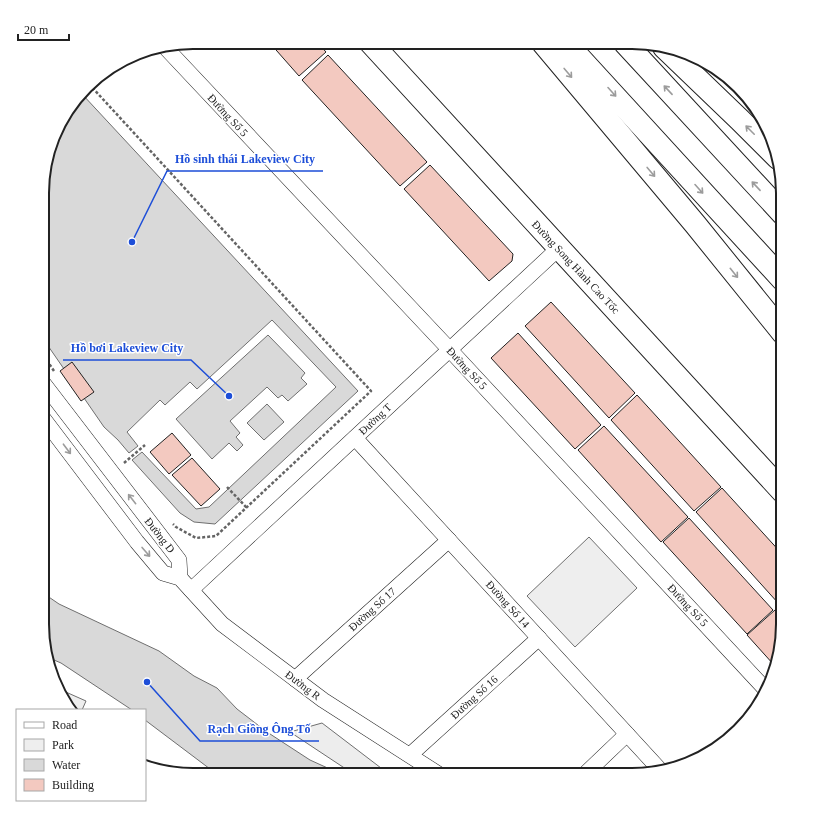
<svg xmlns="http://www.w3.org/2000/svg" width="825" height="817" font-family="Georgia,serif">
<style>
.green{fill:#eee;stroke:#6f6f6f}
.parking{fill:#ededed;stroke:#6f6f6f}
.water{fill:#d9d9d9;stroke:#6f6f6f}
.building{fill:#f3c9c0;stroke:#222}
.lines{fill:none;stroke-linecap:round;stroke-linejoin:round}
.street-casing{stroke:#222;stroke-width:16}
.secondary-casing{stroke:#222;stroke-width:24}
.highway-casing{stroke:#222;stroke-width:24}
.path{stroke:#646464;stroke-width:2.5;stroke-dasharray:3 2;stroke-linecap:butt}
.street{stroke:#fff;stroke-width:15}
.secondary{stroke:#fff;stroke-width:22}
.highway{stroke:#fff;stroke-width:22}
.oneway{stroke:#9c9c9c}
.labels{text-anchor:middle;dominant-baseline:central;stroke-width:3;stroke-linejoin:round;paint-order:stroke}
.street-label{font-size:11px;fill:#222;stroke:#fff}
.rim{fill:none;stroke:#222;stroke-width:2}
.leader{fill:none;stroke:#1d4ed8;stroke-width:1.5}
.callout-dot{fill:#1d4ed8;stroke:#fff;stroke-width:1.5}
.callout-label{font-size:12px;text-anchor:middle;font-weight:bold;fill:#1d4ed8;stroke:#fff;stroke-width:3;stroke-linejoin:round;paint-order:stroke}
</style>
<rect width="100%" height="100%" fill="#fff"/>
<!-- green -->
<g class="green">
<path d="M589,537L637,588L575,647L527,596Z"/>
<path d="M59,689L86,701L82,710H70Z"/>
</g>
<!-- parking -->
<path class="parking" d="M322,723L381,768L365,775H355L290,732Z"/>
<!-- water -->
<g class="water">
<path d="M82,94L358,391L215,524L194,522L180,513L132,460L142,452L196,509L209,507L336,387L272,320L197,389L190,382L165,405L160,400L127,432L138,446L129,453L118,440L104,427L44,340L45,164L62,118Z"/>
<path d="M268,335L305,373L301,378L307,384L288,401L282,395L278,398L267,387L230,421L240,433L236,437L243,445L237,451L229,443L212,459L176,419Z"/>
<path d="M267,404L284,422L264,440L247,423Z"/>
<path d="M43,593L59,604L159,651L194,676L217,688L237,709L267,732L310,760L343,775H218L145,720V710H132L61,663L47,657L42,634Z"/>
</g>
<!-- building -->
<g class="building">
<path d="M269,42H317L326,52L299,76Z"/>
<path d="M328,55L427,162L400,186L302,80Z"/>
<path d="M430,165L513,254L512,261L489,281L404,189Z"/>
<path d="M551,302L635,393L609,418L525,326Z"/>
<path d="M518,333L601,425L575,449L491,358Z"/>
<path d="M72,362L94,392L81,401L60,371Z"/>
<path d="M637,395L721,487L694,511L611,420Z"/>
<path d="M604,426L688,517L661,542L578,450Z"/>
<path d="M172,433L191,455L169,474L150,452Z"/>
<path d="M192,458L220,489L201,506L172,475Z"/>
<path d="M722,488L783,555V600L779,604L696,512Z"/>
<path d="M689,518L773,610L747,634L663,542Z"/>
<path d="M775,610L783,619V634L774,665L747,635Z"/>
</g>
<g class="lines">
<!-- street casing -->
<g class="street-casing">
<g id="street">
<path d="M165,47L450,350L767,691"/>
<path d="M44,384L179,560L180,578"/>
<path d="M43,418L137,542L163,573L180,578L222,624L323,700L440,775"/>
<path d="M355,438L661,771"/>
<path d="M191,590L559,248"/>
<path d="M295,679L449,540"/>
<path d="M410,755L539,638"/>
<path d="M584,775L627,734"/>
</g>
</g>
<!-- secondary casing -->
<g class="secondary-casing">
<path id="secondary" d="M370,42L783,492"/>
</g>
<!-- highway casing -->
<g class="highway-casing">
<g id="highway">
<path d="M543,43L695,224L783,333"/>
<path d="M566,43L783,280"/>
<path d="M625,43L783,214"/>
<path d="M664,47L740,120L778,158"/>
</g>
</g>
<!-- path -->
<g class="path">
<path d="M89,84L371,391L216,536L196,538L176,527L173,524"/>
<path d="M44,356L54,371"/>
<path d="M124,463L145,445"/>
<path d="M227,487L247,508"/>
</g>
<!-- street -->
<use href="#street" class="street"/>
<!-- secondary -->
<use href="#secondary" class="secondary"/>
<!-- highway -->
<use href="#highway" class="highway"/>
</g>
<!-- one-way arrows -->
<defs><path id="oneway-shaft" d="M-6 0H5M1.5-3L5.5 0L1.5 3" fill="none" stroke-width="1.6" stroke-linecap="round" stroke-linejoin="round"/></defs>
<g class="oneway">
<use href="#oneway-shaft" transform="translate(568 73) rotate(50)"/>
<use href="#oneway-shaft" transform="translate(668 90) rotate(-133)"/>
<use href="#oneway-shaft" transform="translate(612 92) rotate(48)"/>
<use href="#oneway-shaft" transform="translate(750 130) rotate(-135)"/>
<use href="#oneway-shaft" transform="translate(651 172) rotate(50)"/>
<use href="#oneway-shaft" transform="translate(756 186) rotate(-133)"/>
<use href="#oneway-shaft" transform="translate(699 189) rotate(48)"/>
<use href="#oneway-shaft" transform="translate(734 273) rotate(51)"/>
<use href="#oneway-shaft" transform="translate(67 449) rotate(53)"/>
<use href="#oneway-shaft" transform="translate(132 499) rotate(-128)"/>
<use href="#oneway-shaft" transform="translate(146 552) rotate(49)"/>
</g>
<g class="labels">
<!-- street labels -->
<g class="street-label">
<text transform="translate(228 115) rotate(47)">Đường Số 5</text>
<text transform="translate(576 267) rotate(47)">Đường Song Hành Cao Tốc</text>
<text transform="translate(467 368) rotate(47)">Đường Số 5</text>
<text transform="translate(375 419) rotate(-43)">Đường T</text>
<text transform="translate(160 535) rotate(52)">Đường D</text>
<text transform="translate(508 604) rotate(48)">Đường Số 14</text>
<text transform="translate(688 605) rotate(47)">Đường Số 5</text>
<text transform="translate(372 609) rotate(-42)">Đường Số 17</text>
<text transform="translate(303 685) rotate(37)">Đường R</text>
<text transform="translate(474 697) rotate(-42)">Đường Số 16</text>
</g>
</g>
<!-- crop -->
<path d="M0 0H825V817H0ZM193 49H632A144 144 0 0 1 776 193V624A144 144 0 0 1 632 768H193A144 144 0 0 1 49 624V193A144 144 0 0 1 193 49Z" fill="#fff" fill-rule="evenodd"/>
<path class="rim" d="M193 49H632A144 144 0 0 1 776 193V624A144 144 0 0 1 632 768H193A144 144 0 0 1 49 624V193A144 144 0 0 1 193 49Z"/>
<!-- callouts -->
<path class="leader" d="M132 242L167 171H323M229 396L191 360H63M147 682L200 741H319"/>
<g class="callout-dot">
<circle cx="132" cy="242" r="4"/>
<circle cx="229" cy="396" r="4"/>
<circle cx="147" cy="682" r="4"/>
</g>
<g class="callout-label">
<text x="245" y="163">Hồ sinh thái Lakeview City</text>
<text x="127" y="352">Hồ bơi Lakeview City</text>
<text x="259" y="733">Rạch Giồng Ông Tố</text>
</g>
<!-- legend -->
<rect x="16" y="709" width="130" height="92" fill="#ffffff" stroke="#a7a7a7"/>
<rect x="24" y="722" width="20" height="6" fill="#ffffff" stroke="#a7a7a7"/>
<text x="52" y="729" font-size="12" fill="#222222">Road</text>
<rect x="24" y="739" width="20" height="12" fill="#eeeeee" stroke="#a7a7a7"/>
<text x="52" y="749" font-size="12" fill="#222222">Park</text>
<rect x="24" y="759" width="20" height="12" fill="#d9d9d9" stroke="#a7a7a7"/>
<text x="52" y="769" font-size="12" fill="#222222">Water</text>
<rect x="24" y="779" width="20" height="12" fill="#f3c9c0" stroke="#a7a7a7"/>
<text x="52" y="789" font-size="12" fill="#222222">Building</text>
<!-- scale -->
<path d="M18 34v6h51v-6" fill="none" stroke="#222222" stroke-width="2"/>
<text x="24" y="34" font-size="12" fill="#222222" stroke="#ffffff" stroke-width="3" paint-order="stroke">20 m</text>
</svg>
